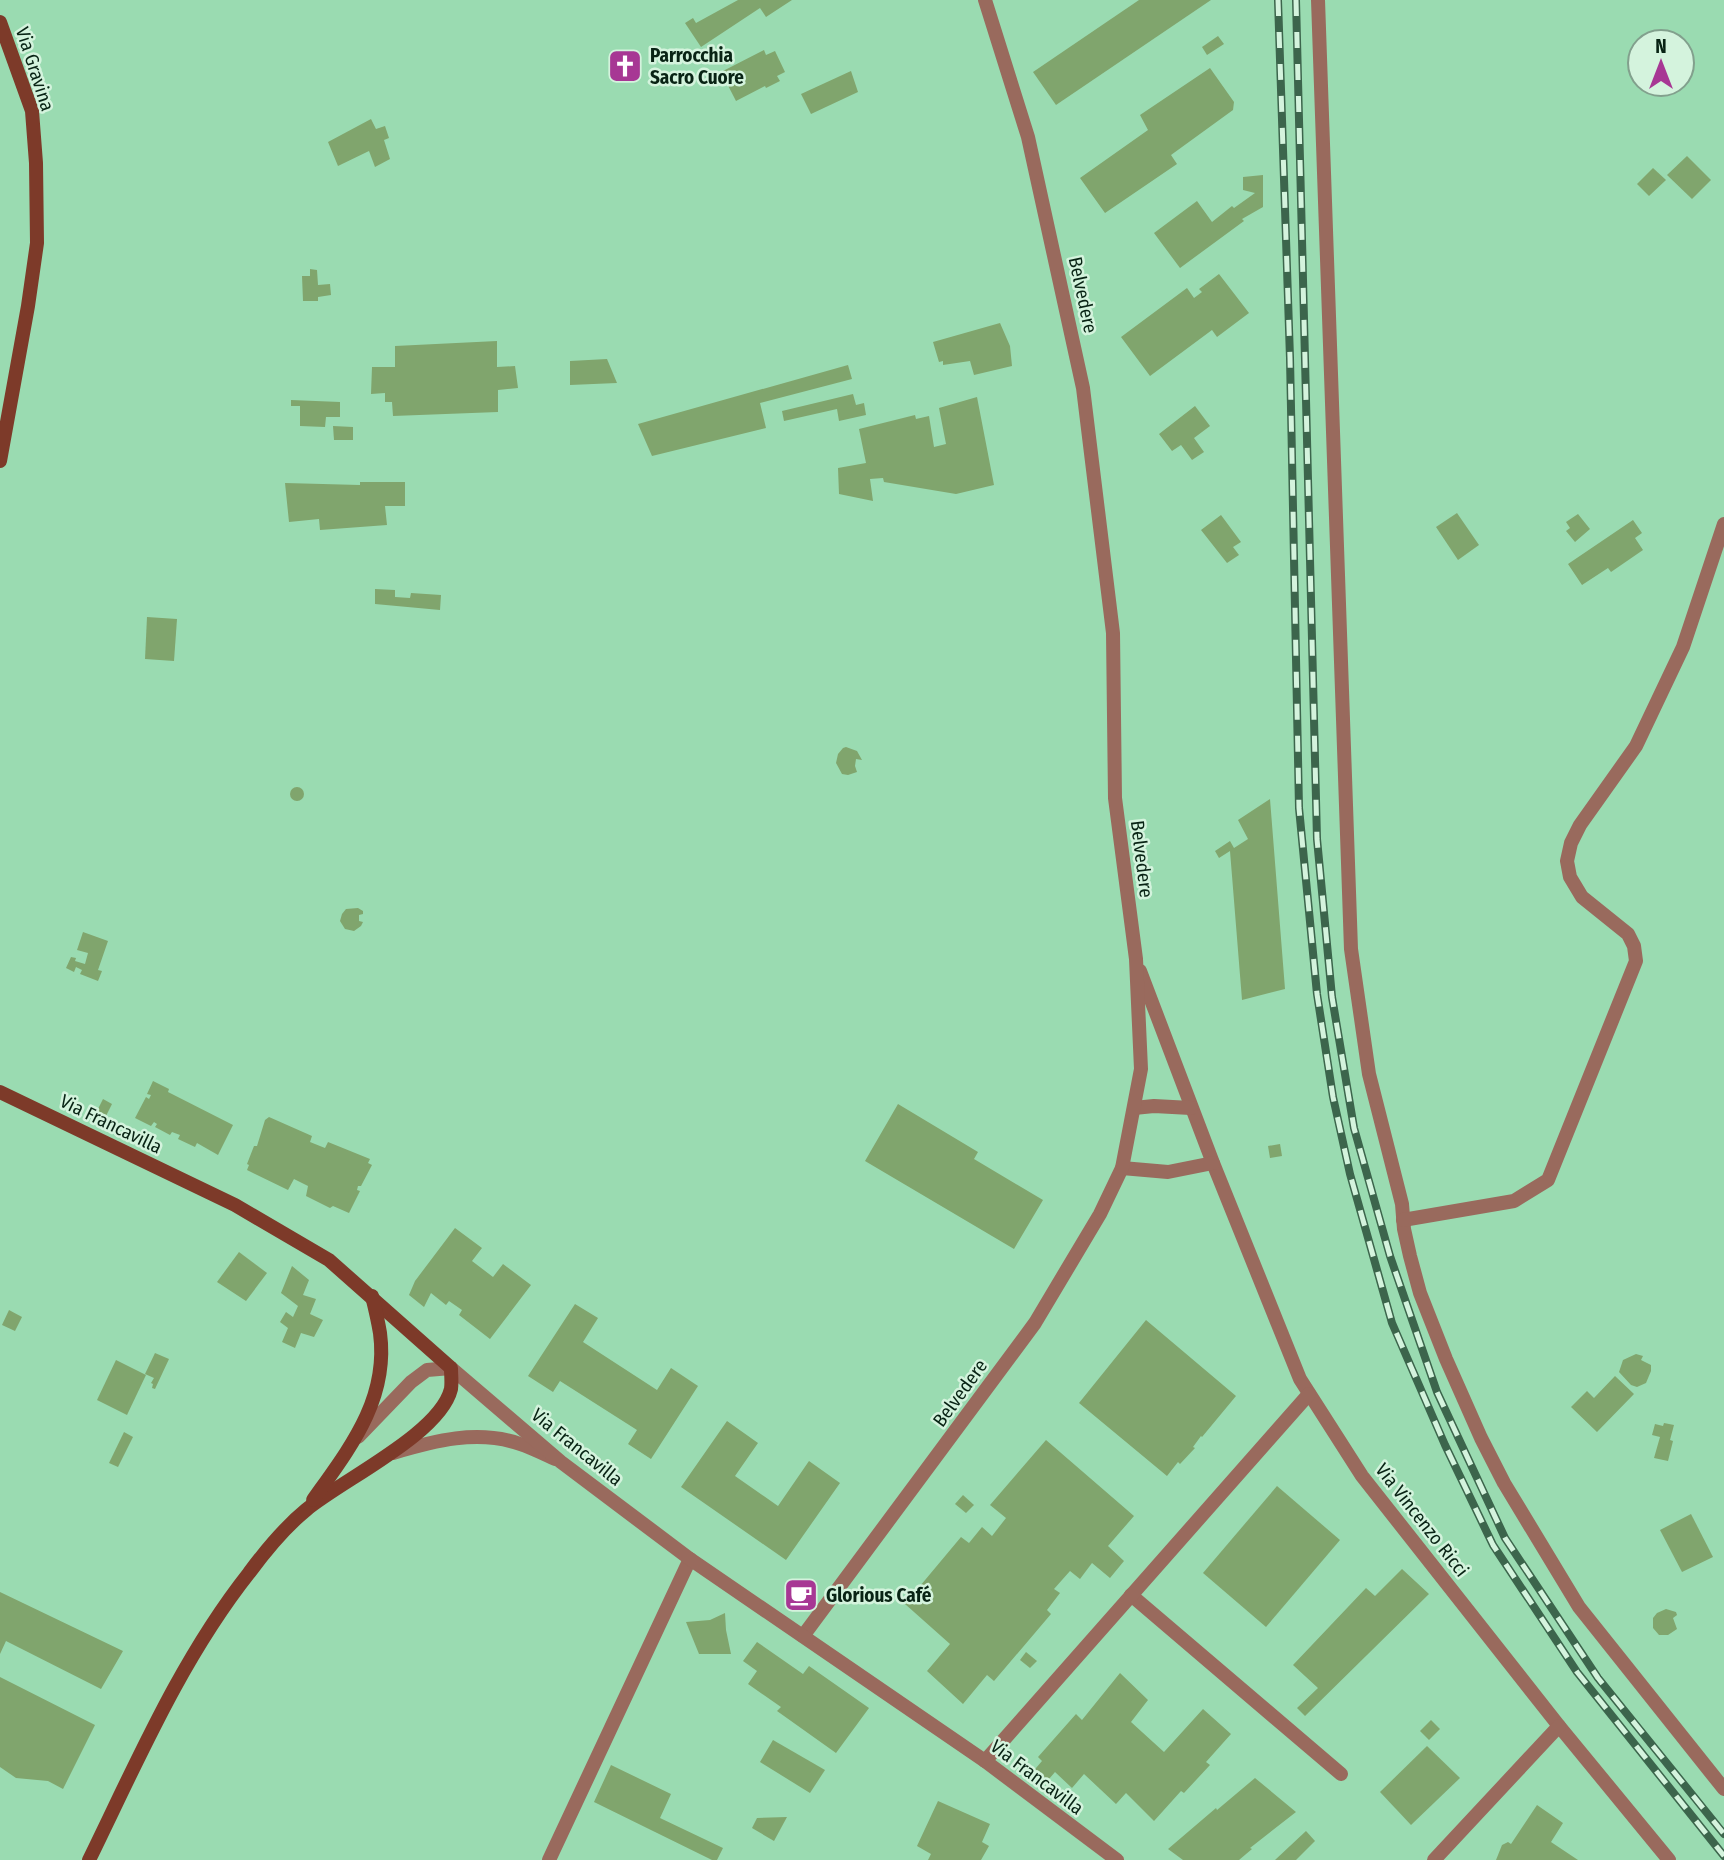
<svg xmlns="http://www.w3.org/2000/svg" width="1724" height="1860" font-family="'Fira Sans Condensed',sans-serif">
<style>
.building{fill:#80a56d}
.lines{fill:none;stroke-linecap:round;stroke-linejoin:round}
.minor{stroke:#996a5d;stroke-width:14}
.tertiary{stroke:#996a5d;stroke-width:14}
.secondary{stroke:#7d3a29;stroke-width:14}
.rail-casing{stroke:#3c654c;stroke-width:8}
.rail{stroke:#d4f3dd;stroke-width:5;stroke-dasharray:16;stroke-linecap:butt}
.labels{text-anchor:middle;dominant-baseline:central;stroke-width:5;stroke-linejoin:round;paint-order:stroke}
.poi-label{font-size:19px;font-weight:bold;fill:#082314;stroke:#d4f3dd;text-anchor:start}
.street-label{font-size:19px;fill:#082314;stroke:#d4f3dd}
</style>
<rect width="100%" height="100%" fill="#9adbb1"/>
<!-- building -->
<g class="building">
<path d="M738,0H792L766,17L760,8L701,47L685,23L693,18L696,23Z"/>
<path d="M1139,0H1211L1056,105L1033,72Z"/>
<path d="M1218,36L1224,44L1207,55L1202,47Z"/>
<path d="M764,50L766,55L775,51L785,72L777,76L780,81L766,88L765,86L736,101L721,72Z"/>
<path d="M1210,68L1234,102L1233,110L1171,155L1177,164L1105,213L1080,178L1148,130L1140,115Z"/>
<path d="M851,71L858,92L811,114L801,94Z"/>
<path d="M371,119L376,129L385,126L389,138L384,140L390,159L375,167L369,151L338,166L328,142Z"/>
<path d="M1687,156L1711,180L1692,199L1667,175Z"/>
<path d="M1653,168L1666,180L1649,196L1637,184Z"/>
<path d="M1263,175V207L1242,219L1244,221L1180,268L1154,233L1197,201L1212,222L1232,206L1234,208L1255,193L1243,190V177Z"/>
<path d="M310,269L317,270L318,285L330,284L331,295L318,297V301H303L302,276H310Z"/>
<path d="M1219,274L1249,313L1217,337L1212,330L1150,376L1121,337L1187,288L1194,298L1202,292L1199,289Z"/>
<path d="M1000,323L1010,346L1012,366L974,375L970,361L943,365V361L939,362L933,342Z"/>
<path d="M497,341V367L515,366L518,388L498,390V412L393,416L392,402H385V393L371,394L372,367H395V346Z"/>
<path d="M607,359L617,383L570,385V361Z"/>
<path d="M848,365L852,379L760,403L766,428L652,456L638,424Z"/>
<path d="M853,394L856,405L864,403L866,415L839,421L837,409L784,421L782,411Z"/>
<path d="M977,397L994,485L956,494L884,482L883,478L870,479L873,501L839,494L838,468L866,463L859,429L915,415L916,419L929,416L934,447L946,444L939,408Z"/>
<path d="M291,400L340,402V417H326L325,427L300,426V406H291Z"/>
<path d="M1195,406L1210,426L1194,438L1204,452L1192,460L1181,445L1172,451L1159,434Z"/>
<path d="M333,426L353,427V440H334Z"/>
<path d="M360,482H405V506H385L387,525L320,530L319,519L289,522L285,483L360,485Z"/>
<path d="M1457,513L1479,545L1458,560L1436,527Z"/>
<path d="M1578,514L1590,529L1575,542L1566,531L1570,528L1566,522Z"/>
<path d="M1221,515L1241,542L1233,547L1239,555L1227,563L1201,530Z"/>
<path d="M1633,520L1642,533L1635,538L1643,550L1611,572L1608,568L1582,585L1568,564Z"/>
<path d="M375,589L395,590V597L410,598L411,593L441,595L440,610L375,604Z"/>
<path d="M147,617L177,619L174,661L145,659Z"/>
<path d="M846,747L857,751L862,760L856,759L855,766L857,772L848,775L842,774L836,763L838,754L843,748Z"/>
<circle cx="297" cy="794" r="7"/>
<path d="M1270,799L1285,989L1242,1000L1230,851L1219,858L1215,851L1230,841L1234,848L1248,839L1238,820Z"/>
<path d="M358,908L363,911V914L359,915V921L363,922L361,926L354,931L345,929L340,921L342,914L346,909Z"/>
<path d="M83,932L108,941L98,970L102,971L98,981L80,974L82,970L76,967L74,972L66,968L71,957L76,958L75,961L85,964L88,953L77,950Z"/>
<path d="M153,1081L169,1089L168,1092L233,1125L218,1155L197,1143L195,1147L178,1139L180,1135L172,1132L170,1135L155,1127L157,1124L154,1122L151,1126L135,1118L146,1097L149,1099L151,1095L147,1094Z"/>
<path d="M103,1099L112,1104L106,1116L97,1111Z"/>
<path d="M898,1104L978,1152L974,1159L1043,1200L1014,1249L865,1161Z"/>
<path d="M269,1117L312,1136L310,1142L325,1148L328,1142L370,1159L368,1163L372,1165L361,1186H358L357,1190L360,1191L349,1213L333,1206L330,1208L306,1196L308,1186L294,1179L288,1190L247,1170L249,1165L247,1164L254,1146H257L265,1120Z"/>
<path d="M1280,1144L1282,1156L1270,1158L1268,1146Z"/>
<path d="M455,1228L482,1248L472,1261L493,1277L503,1264L531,1285L490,1339L459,1315L462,1310L449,1301L446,1305L431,1293L424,1307L409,1295L415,1281Z"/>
<path d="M239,1252L267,1273L246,1301L217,1282Z"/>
<path d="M292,1266L309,1280L303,1295L316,1299L310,1314L323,1320L314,1337L301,1333L295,1348L282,1342L288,1328L280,1322L286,1312L293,1317L298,1306L281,1293Z"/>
<path d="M575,1304L598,1318L583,1342L657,1390L671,1368L698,1386L651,1459L628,1444L637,1430L560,1381L553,1392L528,1376Z"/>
<path d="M9,1310L22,1317L15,1331L2,1325Z"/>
<path d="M1146,1320L1236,1396L1202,1437L1201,1436L1193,1447L1195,1448L1180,1464L1178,1462L1167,1476L1079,1403Z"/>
<path d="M155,1353L169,1359L155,1389L152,1388L153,1384L151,1383L154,1378L145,1374Z"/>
<path d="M1636,1354L1643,1356L1641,1360L1651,1365V1371L1646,1383L1637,1387L1631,1385L1619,1372L1623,1360Z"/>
<path d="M116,1360L146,1375L127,1415L97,1400Z"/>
<path d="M1615,1376L1634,1394L1597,1432L1571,1407L1587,1391L1594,1398Z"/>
<path d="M727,1421L758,1443L735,1476L778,1506L809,1461L840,1483L786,1560L681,1487Z"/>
<path d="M1664,1423L1674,1425L1670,1440L1673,1441L1668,1461L1654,1458L1660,1437L1652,1435L1655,1424L1663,1426Z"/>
<path d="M124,1432L133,1437L118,1467L109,1463Z"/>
<path d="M1046,1440L1134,1516L1108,1546L1124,1561L1110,1578L1092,1563L1080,1579L1070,1571L1054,1589L1060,1593L1047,1610L1051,1614L994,1681L987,1675L963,1704L927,1671L950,1644L905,1604L961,1537L969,1543L982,1527L992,1536L1006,1518L990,1505Z"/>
<path d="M1277,1486L1340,1540L1266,1627L1203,1573Z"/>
<path d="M963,1495L974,1505L966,1513L955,1504Z"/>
<path d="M1691,1514L1713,1557L1682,1572L1660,1530Z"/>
<path d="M1402,1569L1429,1594L1305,1716L1297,1708L1318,1688L1293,1665L1366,1588L1375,1596Z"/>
<path d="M0,1592L123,1651L101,1689L6,1641L0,1654Z"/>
<path d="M1666,1609L1676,1612L1677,1615L1673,1618L1677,1629L1668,1635H1659L1653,1628V1618L1657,1613Z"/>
<path d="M725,1613L726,1630L731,1654H699L686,1622L710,1620Z"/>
<path d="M757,1642L803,1674L809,1666L869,1708L836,1753L777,1711L781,1707L748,1684L757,1671L743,1661Z"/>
<path d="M1026,1652L1037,1661L1030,1668L1020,1660Z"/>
<path d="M1120,1673L1148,1700L1131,1722L1164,1752L1203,1709L1231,1734L1206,1762L1210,1765L1184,1793L1181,1791L1154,1821L1126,1793L1116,1804L1084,1774L1072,1788L1055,1772L1043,1786L1030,1775L1042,1761L1038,1757L1076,1714L1082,1720Z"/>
<path d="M0,1677L95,1725L63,1789L48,1781L16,1778L0,1767Z"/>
<path d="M1431,1720L1440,1729L1429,1740L1420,1731Z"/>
<path d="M773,1740L825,1770L810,1793L760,1762Z"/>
<path d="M1427,1746L1460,1778L1411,1825L1380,1792Z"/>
<path d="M611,1765L671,1794L660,1818L723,1848L717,1860H712L594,1802Z"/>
<path d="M1255,1778L1296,1812L1250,1848L1252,1849L1239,1860H1183L1168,1849L1216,1808L1217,1810Z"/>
<path d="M938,1801L990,1824L982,1842L989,1846L981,1860H928L931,1854L917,1846Z"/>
<path d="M1537,1805L1563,1823L1551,1842L1578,1860H1496L1502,1845L1508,1842L1511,1844Z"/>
<path d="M787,1817L774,1841L752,1828L757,1818Z"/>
<path d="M1306,1831L1315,1841L1296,1860H1275Z"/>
</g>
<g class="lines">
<!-- minor -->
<g class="minor">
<path d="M1318,0L1351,949L1369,1074L1402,1204L1404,1229L1410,1256L1420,1293L1446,1359L1481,1438L1504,1483L1579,1607L1724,1789"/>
<path d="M1140,971L1213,1163L1300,1379L1362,1476L1559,1726L1669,1860"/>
<path d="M1134,1108L1154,1106L1191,1108"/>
<path d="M1122,1168L1168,1172L1213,1163"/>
<path d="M1403,1220L1514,1201L1548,1180L1636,961L1634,946L1628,934L1582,897L1570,877L1567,861L1571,843L1580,825L1636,746L1683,647L1724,524"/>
<path d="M358,1437L411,1382L427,1370L451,1368"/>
<path d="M393,1453C433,1441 478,1429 520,1444C532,1448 544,1454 555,1459"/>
<path d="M1131,1595L1341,1774"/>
<path d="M803,1636L1035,1323L1100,1214L1122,1168L1141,1069L1136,959L1115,798L1113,633L1083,388L1028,137L985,0"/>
<path d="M985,1761L1309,1394"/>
<path d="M549,1860L690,1559"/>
<path d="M1434,1860L1559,1726"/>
</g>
<!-- tertiary -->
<path class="tertiary" d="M451,1368L561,1462L690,1559L985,1761L1117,1860"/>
<!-- secondary -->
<g class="secondary">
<path d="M0,22L32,111L36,163L37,243L28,306L0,461"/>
<path d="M0,1092L235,1205L329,1260L451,1368C451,1374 452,1383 451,1389C440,1434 342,1480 306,1510C284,1528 266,1550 249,1573C181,1659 137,1762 89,1860"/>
<path d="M313,1500C349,1449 389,1400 380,1333C378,1321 375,1308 372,1296"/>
</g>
<!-- rail casing -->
<g class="rail-casing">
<g id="rail">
<path d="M1278,0L1290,358L1299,808L1317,994L1333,1097L1350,1174L1392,1323L1445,1445L1493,1545L1577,1672L1724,1856"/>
<path d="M1296,0L1317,839L1332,997L1354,1128L1390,1256L1437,1392L1505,1538L1598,1678L1724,1834"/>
</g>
</g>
<!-- rail -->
<use href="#rail" class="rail"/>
</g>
<!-- icons -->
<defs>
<g id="church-square" transform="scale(1.75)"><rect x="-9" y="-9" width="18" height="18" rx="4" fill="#a73794" stroke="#d4f3dd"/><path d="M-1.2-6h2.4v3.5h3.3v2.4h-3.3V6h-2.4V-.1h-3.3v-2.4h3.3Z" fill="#fff"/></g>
<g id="cafe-square" transform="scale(1.75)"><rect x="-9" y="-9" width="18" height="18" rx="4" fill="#a73794" stroke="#d4f3dd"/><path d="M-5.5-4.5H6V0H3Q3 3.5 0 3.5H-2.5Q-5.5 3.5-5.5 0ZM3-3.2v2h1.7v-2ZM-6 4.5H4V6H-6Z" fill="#fff"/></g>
</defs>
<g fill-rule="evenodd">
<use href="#church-square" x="625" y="66"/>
<use href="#cafe-square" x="801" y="1595"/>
</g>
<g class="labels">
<!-- poi labels -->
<g class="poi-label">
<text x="650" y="55">Parrocchia<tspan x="650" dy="22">Sacro Cuore</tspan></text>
<text x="826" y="1595">Glorious Café</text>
</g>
<!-- street labels -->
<g class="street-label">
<text transform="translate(35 69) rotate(72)">Via Gravina</text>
<text transform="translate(1083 295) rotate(78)">Belvedere</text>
<text transform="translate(1142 859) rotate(83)">Belvedere</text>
<text transform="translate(111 1124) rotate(26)">Via Francavilla</text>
<text transform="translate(960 1393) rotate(-54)">Belvedere</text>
<text transform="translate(577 1447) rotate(39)">Via Francavilla</text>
<text transform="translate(1422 1520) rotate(52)">Via Vincenzo Ricci</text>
<text transform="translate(1037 1777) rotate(37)">Via Francavilla</text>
</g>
</g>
<!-- north arrow -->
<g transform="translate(1661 63)"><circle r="33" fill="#d4f3dd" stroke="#82a08d" stroke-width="2"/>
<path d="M0-5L12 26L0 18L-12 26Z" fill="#a73794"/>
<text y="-10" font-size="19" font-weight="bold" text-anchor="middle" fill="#082314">N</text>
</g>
</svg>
